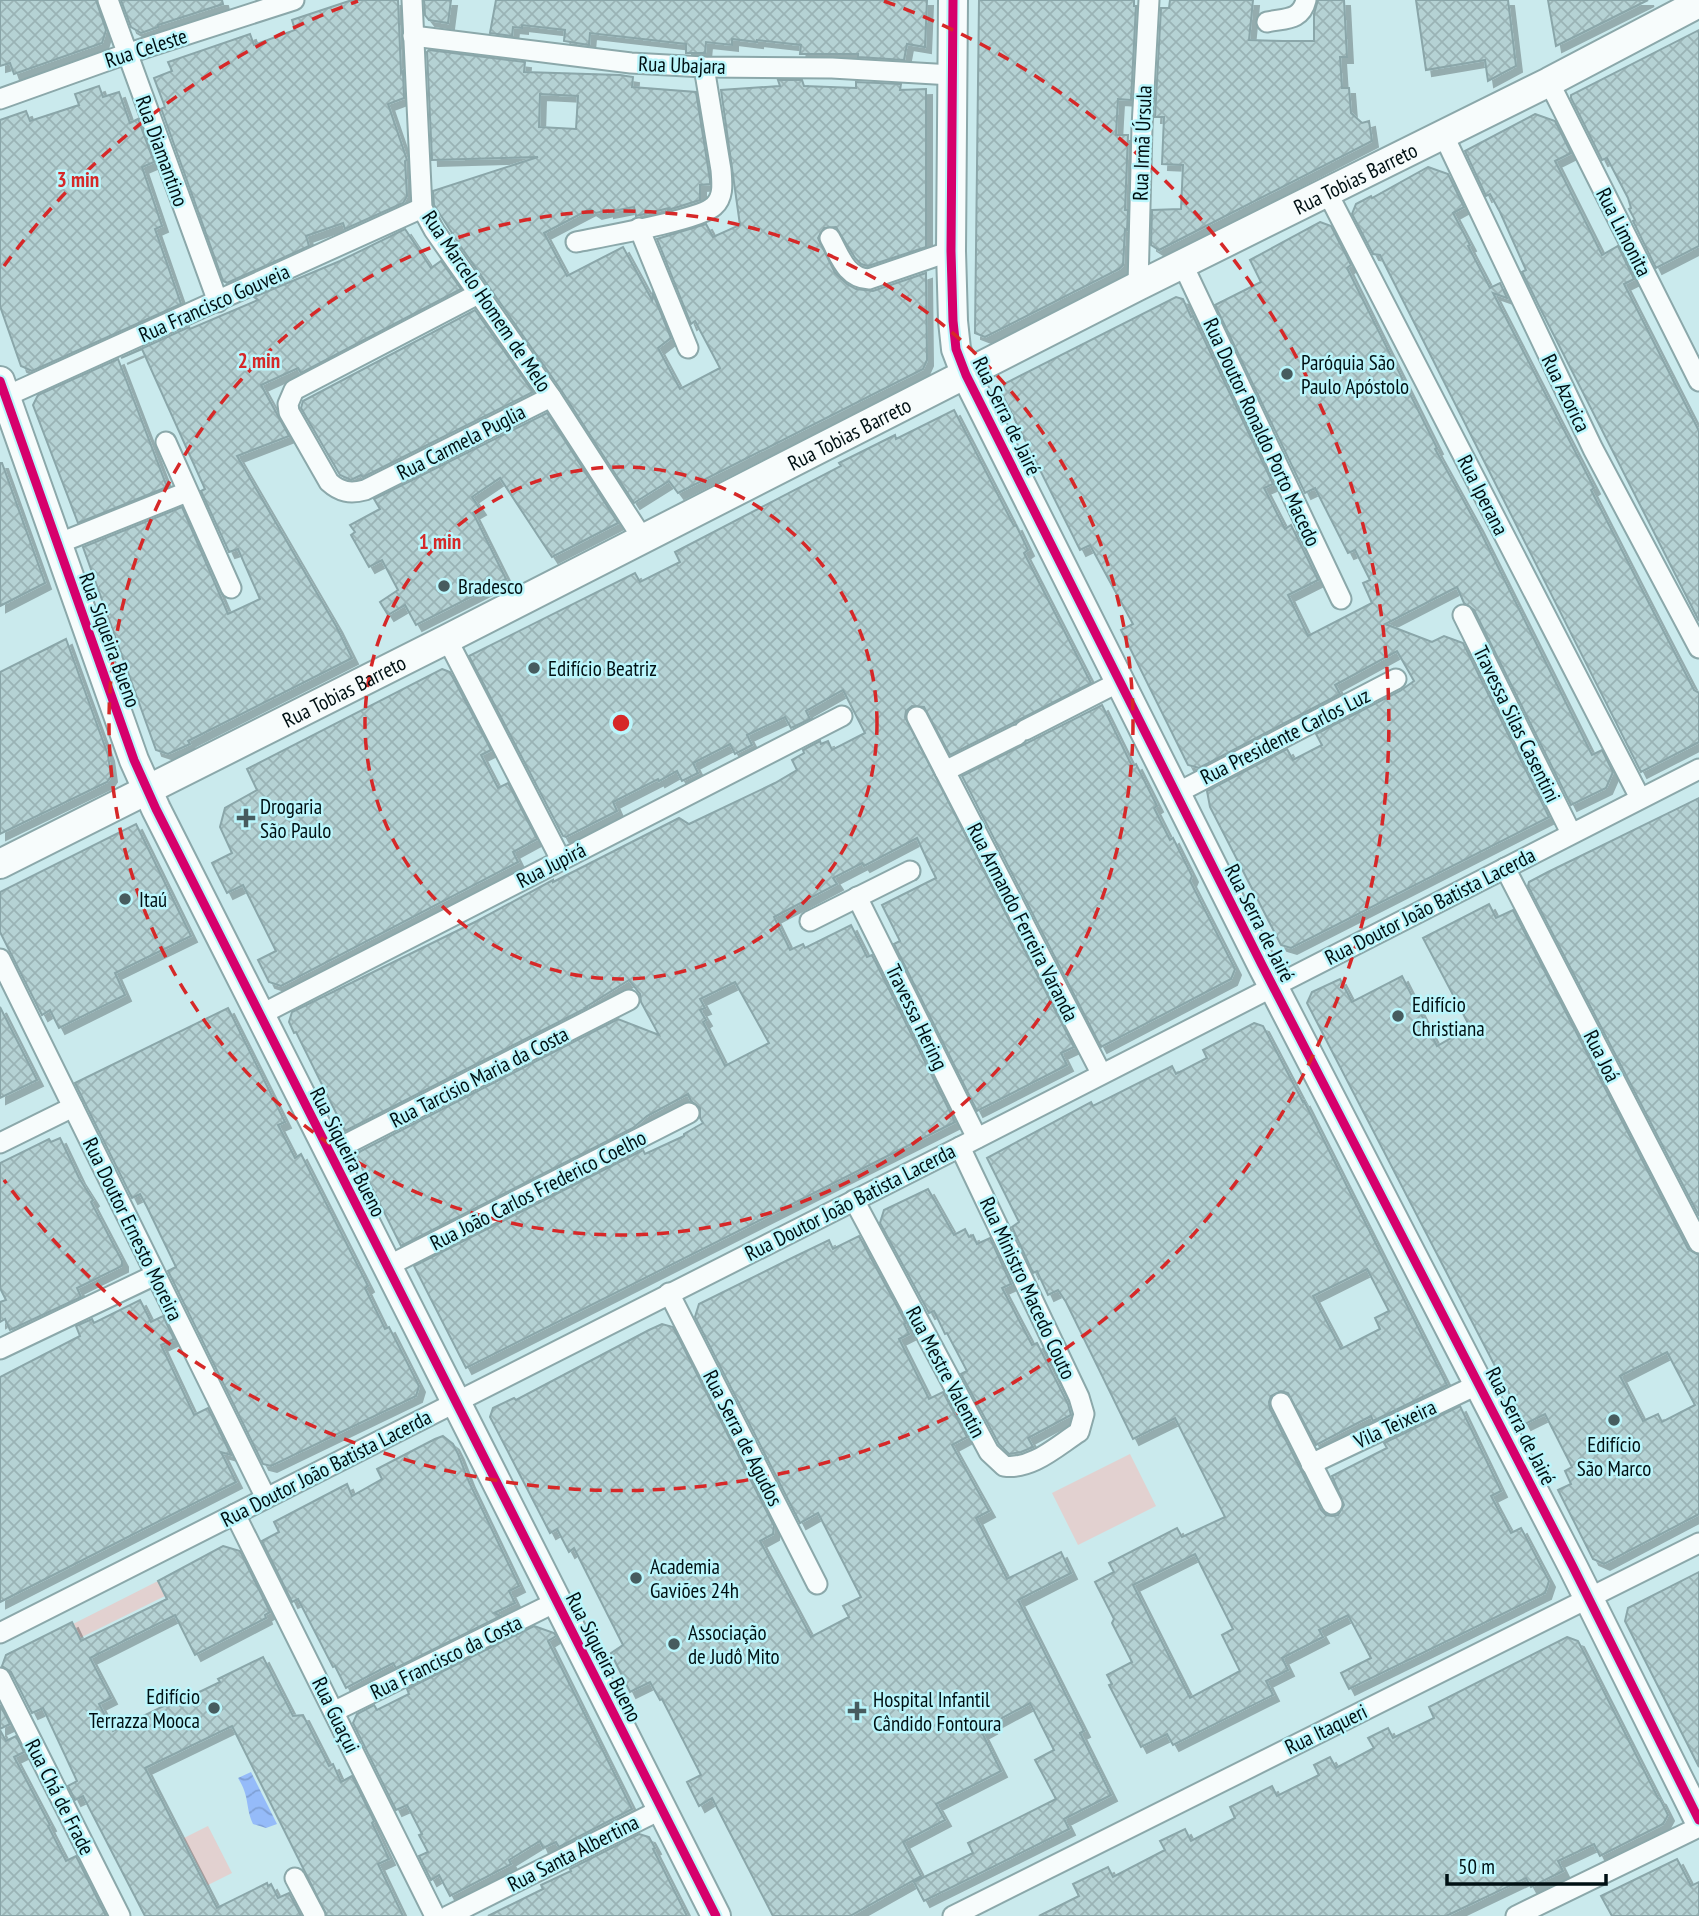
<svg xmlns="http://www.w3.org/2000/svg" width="1699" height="1916" font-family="'PT Sans Narrow',sans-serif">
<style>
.garden{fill:#e2d1d0}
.water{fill:url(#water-waves)}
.building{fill:url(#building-cross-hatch);stroke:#8aa6a9;stroke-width:2;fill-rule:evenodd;filter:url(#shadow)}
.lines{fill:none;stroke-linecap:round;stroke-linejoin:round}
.street-casing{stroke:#8ba8aa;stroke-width:23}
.secondary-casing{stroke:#8ba8aa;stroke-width:32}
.street{stroke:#f7fcfc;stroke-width:19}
.secondary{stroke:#f7fcfc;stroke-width:28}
.cycleway-casing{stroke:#bbf6fc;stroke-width:13}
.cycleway{stroke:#d6006c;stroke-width:9}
.ring{fill:none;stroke:#d62828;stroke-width:3.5;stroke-dasharray:12 9}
.poi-dot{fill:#475c5f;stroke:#bbf6fc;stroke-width:2.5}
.labels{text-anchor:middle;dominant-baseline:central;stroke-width:5;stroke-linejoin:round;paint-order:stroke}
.street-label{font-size:21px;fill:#001013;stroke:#bbf6fc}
.poi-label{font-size:21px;fill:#001013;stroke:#bbf6fc;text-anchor:start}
.centre{fill:#d62828;stroke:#bbf6fc;stroke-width:3.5}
.ring-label{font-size:21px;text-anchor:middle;font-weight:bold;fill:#d62828;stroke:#bbf6fc;stroke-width:5;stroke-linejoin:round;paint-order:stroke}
</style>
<defs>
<pattern id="water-waves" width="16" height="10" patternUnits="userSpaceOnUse" patternTransform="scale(1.75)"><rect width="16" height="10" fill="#95bbf9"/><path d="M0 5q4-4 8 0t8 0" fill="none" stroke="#7fa0d5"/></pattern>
<pattern id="building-cross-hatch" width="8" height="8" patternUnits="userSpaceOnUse" patternTransform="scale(1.75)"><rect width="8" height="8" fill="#b5d2d4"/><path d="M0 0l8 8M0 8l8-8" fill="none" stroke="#9ab3b5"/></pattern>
<filter id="shadow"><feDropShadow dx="6" dy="6" stdDeviation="0" flood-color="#0004"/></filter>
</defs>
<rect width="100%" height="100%" fill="#caeaed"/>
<!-- garden -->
<g class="garden">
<path d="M1130,1454L1156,1506L1078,1545L1052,1493Z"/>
<path d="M158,1581L165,1596L80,1638L73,1624Z"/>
<path d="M208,1826L232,1873L208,1885L184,1838Z"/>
</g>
<!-- water -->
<path class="water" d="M251,1772L277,1824L266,1828L253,1824C245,1806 250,1797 238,1778Z"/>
<!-- building -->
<g class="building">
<path d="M0,0H96L106,30L102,43L14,74L10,63L0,66Z"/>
<path d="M121,0H222L223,4L158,25V27L141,33L131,27Z"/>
<path d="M352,0H398L401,73L403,71L404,98L388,104L407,160L405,161L407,196L403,203L345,229L343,223L306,236L309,246L227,283L223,281L162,111L161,109L165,107L154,78L172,71L168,62L250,34L254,45L295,30L292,20Z"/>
<path d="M424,0H451L448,23L429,20L425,15Z"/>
<path d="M496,0H927L925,47L907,44L904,60L858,57V54H800L801,45L757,40V42L732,39V45L706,42L705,53H686V44L590,33L589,45L564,41L565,30L522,25V28L513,27L512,36L490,33Z"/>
<path d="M979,0H1134V6H1136L1131,100L1118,99L1117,116L1116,135H1128L1125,210H1128L1127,230L1125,229L1123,265L1119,269L985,337L975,333Z"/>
<path d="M1170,0H1253L1249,40L1283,41H1314V14L1318,0H1344L1347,57H1340L1342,88H1349L1351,113L1362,123L1369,121L1372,141L1159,250L1151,245L1152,210L1181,209L1183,165L1162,164L1164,117H1155L1161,8H1169Z"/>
<path d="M1416,0H1508L1516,66L1488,81L1485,60L1426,70Z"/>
<path d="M1548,0H1648L1556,46Z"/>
<path d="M1699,30V246L1656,268L1633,221L1635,220L1629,209L1631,208L1628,198L1607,158L1602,160L1571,98V95Z"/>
<path d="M429,50L525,62L524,72L620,75L633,77L632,87L696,92L710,180V184L700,185V200L668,210L669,208L636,216L634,207L608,212V210L596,213L590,209L544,233L567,276L623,247L652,300L653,294L671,338L658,348L680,389L720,368L695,321L691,324L657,239L706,224L713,237L740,225L721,90L780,86L778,80H802L804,86L856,88V82L901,84L900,90L926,89V247L868,266L861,264L855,258L836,227L824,228L818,238L835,273L847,284L856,289L873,291L926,273L927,360L923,369L678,493L669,481L634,503L561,390L461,247L434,205L433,191L538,157L432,160L427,52ZM540,94L578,96L576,129L539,127Z"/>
<path d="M99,86L103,97L119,92L130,123L138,119L154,162L142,167L162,226L155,229L181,304L32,371L21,366L0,306V120L26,111L30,121L79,105L75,94Z"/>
<path d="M1535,114L1555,121L1571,153L1555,161L1602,255L1618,246L1634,279L1624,284L1699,431V621L1540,308L1522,272L1526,270L1500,212L1490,194L1486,196L1465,151Z"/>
<path d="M1428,167L1448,174L1464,207L1453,213L1470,245L1468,246L1490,288L1500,283L1507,298L1493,293L1594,488L1591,490L1653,611L1694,690L1699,693V742L1641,772L1380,255L1373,254L1352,214L1356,204L1371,196L1372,198Z"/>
<path d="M1320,222L1331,226L1351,265L1347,268L1437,448L1435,449L1477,525L1592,755L1602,750L1613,772L1606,788L1571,805L1474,610L1464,603L1457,587L1385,624L1432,642L1444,636L1463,643L1549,817L1291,948L1281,945L1210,807L1207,791L1287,749L1293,760L1322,745L1316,734L1400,691L1414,681L1397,651L1335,685L1340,694L1199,768L1188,765L1121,630L1133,624L1090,545L1080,550L1001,392L1006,383L1176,297L1183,299L1191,317L1193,316L1273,484L1264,488L1285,529L1291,525L1318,580L1288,595L1308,636L1372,603L1363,583L1370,580L1355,550L1348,553L1315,488L1305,493L1215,305L1261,282L1250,260Z"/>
<path d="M405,229L431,268L441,261L461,289L301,373L298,368L261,385L289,436L237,456L336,626L352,658L188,741L190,744L168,754L156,750L83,547L182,507L228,614L260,599L238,549L229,552L201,491L205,489L142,349L121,358L189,327L190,329L258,300L254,297L340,261Z"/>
<path d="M475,310L533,392L363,477L361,475L351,480L340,475L301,408L303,401Z"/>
<path d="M118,359L167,487L78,523L33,405L38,395Z"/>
<path d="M954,410L1014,526L1016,525L1028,550L1024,553L1091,683L950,755L924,707L912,706L906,711L905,717L1074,1047L1061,1053L1067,1065L977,1111L894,944L900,941L882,905L936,878L929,864L917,838L864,866L862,863L833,878L837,884L774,917L790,950L803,944L805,948L851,925L867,957L872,955L955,1122L466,1368L414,1266L643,1150L645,1154L684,1136V1134L703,1123L700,1118V1108L691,1101L688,1094L647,1116L633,1128L401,1246L355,1154L618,1019L659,1035L641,1002L640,994L629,980L586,1007H588L345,1131L296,1032L294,1033L289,1022L292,1012L477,921L553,880V882L679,818L689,824L775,783L797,770L792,760L804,753L803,750L820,741L821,744L828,741L832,750L865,733L843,690L806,711L810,719L791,728L785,717L747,735L752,745L735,754L730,744L693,763L698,773L682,781L677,771L659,781L658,779L613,802L617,811L566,837L563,836L469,656L635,573L640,582L680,562L675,552L841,466L839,463L895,435L896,439ZM735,982L769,1043L725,1066L703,1022L706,1020L700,1010L705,1008L700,999Z"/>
<path d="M547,413L618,523L552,557L500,478L472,497L480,509L473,513L506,579L416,625L405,605L388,615L380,602L398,590L382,560L369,567L351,535L355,532L350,525L380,509L374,499Z"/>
<path d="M0,463H2L45,583L0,606Z"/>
<path d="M66,639L108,755L111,776L107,782L0,834V672Z"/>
<path d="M442,669L450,672L491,750L481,755L498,788L508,783L537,839L513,852L518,862L281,986L269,982L258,960L276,951L243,885L227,893L212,863L232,853L220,827L225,808L257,790L247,769Z"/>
<path d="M1102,705L1132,766L1136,764L1157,806L1154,808L1170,840L1173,838L1192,876L1190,881L1235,969L1231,979L1101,1047L962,776Z"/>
<path d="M1699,798V1216L1528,886L1529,882L1548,872Z"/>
<path d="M136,824L191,936L115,973L125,995L59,1028L50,1010L42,1015L0,932V892Z"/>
<path d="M1489,904L1496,918L1513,910L1688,1249L1699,1255V1514L1604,1564L1593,1559L1558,1490L1571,1484L1565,1471L1572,1467L1545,1414L1525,1424L1307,1003L1312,992L1340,979L1352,1002L1402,976L1437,1046L1470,1027L1423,938ZM1667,1352L1695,1405L1662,1422L1658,1414L1643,1421L1620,1376Z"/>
<path d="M0,1007L37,1080L0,1098Z"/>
<path d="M228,1008L285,1122L278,1125L295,1158L301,1154L368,1286L365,1288L385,1329L389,1327L419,1386L416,1396L271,1466L263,1464L168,1271L176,1267L147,1207L140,1194L132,1198L75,1083Z"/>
<path d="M1254,1023L1263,1026L1303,1102L1304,1101L1447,1385L1373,1421L1371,1416L1316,1445L1288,1393L1281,1391L1271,1396L1269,1402L1270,1409L1321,1510L1326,1515L1332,1516L1338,1515L1344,1505L1332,1476L1387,1448L1384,1443L1460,1406L1501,1491L1491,1496L1500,1513L1511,1533L1521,1528L1549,1581L1545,1593L1349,1689L1341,1673L1371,1658L1348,1615L1319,1630L1323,1637L1282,1658L1288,1670L1266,1681L1273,1695L1173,1745L1167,1734L1141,1747L1109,1685L1112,1684L1107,1675L1132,1662L1112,1623L1114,1619L1095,1582L1114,1572L1109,1563L1177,1528L1182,1537L1225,1517L1175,1418L1133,1439L1066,1302L1058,1290L1048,1295L1037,1271L1033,1273L1012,1227L1019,1222L987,1158L1091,1102L1093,1106L1172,1066L1176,1074L1207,1058L1203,1050ZM1367,1269L1389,1311L1375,1318L1380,1329L1341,1349L1313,1296ZM1195,1554L1233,1629L1222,1635L1240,1671L1190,1698L1133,1585Z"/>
<path d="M60,1138L79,1178L93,1200L91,1202L122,1261V1266L77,1288L81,1297L10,1330L5,1319L0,1322V1302L6,1300L0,1288V1163L49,1139L51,1142Z"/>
<path d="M928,1189L954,1235L965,1229L969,1237L973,1235L977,1244L990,1238L1011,1284L1002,1288L1032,1345L1037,1343L1068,1404L1071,1415L1028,1438L1033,1447L1021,1452L1009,1454L999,1444L961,1374L967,1371L947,1333L945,1334L934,1311L929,1313L880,1223L884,1210Z"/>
<path d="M859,1236L906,1323L904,1324L909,1334L899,1339L929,1399L943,1392L967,1437L952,1445L989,1511L976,1518L1007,1579L1061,1552L1071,1573L1018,1600L1084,1731L1080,1733L1111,1795L1064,1819L1069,1829L924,1901L914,1882L973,1853L968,1843L1056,1799L1035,1760L1054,1750L1030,1703L989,1725L991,1728L982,1733L1001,1771L936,1804L945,1820L903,1842L921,1876L850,1916H773L712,1798L699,1806L687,1782L701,1775L662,1699L660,1700L650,1682L630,1692L611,1653L623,1645L574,1548L569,1552L557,1529L550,1533L490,1417L493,1408L514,1398L516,1400L649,1330L662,1324L673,1327L774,1526L773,1534L760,1541L811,1637L849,1617L843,1606L861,1597L818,1513L800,1523L695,1317L699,1304L794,1257L829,1240L833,1249Z"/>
<path d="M140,1300L151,1322L163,1316L174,1339L161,1345L194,1415L208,1408L231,1455L221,1452L236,1482L0,1602V1377L80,1336L76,1326L92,1319L94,1323Z"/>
<path d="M443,1436L453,1444L458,1454L469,1482L519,1586L509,1591L515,1603L494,1613L501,1616L396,1668L393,1663L346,1688L335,1666L333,1667L298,1599L292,1602L262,1541L279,1532L274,1522L347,1484L352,1496L382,1479L377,1469L435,1439Z"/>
<path d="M223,1546L240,1551L270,1612L265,1615L266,1618L195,1655L175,1615L90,1658L111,1698L99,1704L113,1731L188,1694L189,1697L220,1682L218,1679L263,1657L293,1716L303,1715L329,1766L333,1764L341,1782L352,1776L374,1821L372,1823L389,1859L378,1864L403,1916H327L232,1726L145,1768L217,1908L267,1883L268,1886L271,1884L278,1898L289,1893L301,1916H145L83,1796L75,1800L68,1786L77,1781L43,1708L32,1713L11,1672L2,1666L6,1655L72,1622L81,1641L167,1599L158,1581Z"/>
<path d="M1699,1572V1767L1625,1621L1628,1608Z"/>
<path d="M534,1626L554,1633L556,1636L548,1641L632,1809L559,1847L556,1842L543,1848L540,1841L509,1860L511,1864L450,1896L439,1875L431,1880L419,1856L428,1852L419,1835L422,1834L407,1805L396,1810L353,1723L357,1714L374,1705L377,1710L409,1694L407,1689Z"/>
<path d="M1567,1637L1578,1641L1658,1798L1660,1799L1668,1815L1663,1824L1600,1856L1594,1844L1558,1861L1563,1871L1531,1887L1526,1878L1446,1916H1039L1079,1896L1073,1884L1108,1867L1113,1877L1165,1850L1160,1841L1185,1829L1191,1841L1235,1818L1230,1807L1272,1786L1277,1796L1319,1775L1314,1765L1330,1757L1336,1768L1374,1748L1368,1738L1388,1728L1393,1738L1434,1718L1429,1707Z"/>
<path d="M0,1705L10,1724L0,1729Z"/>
<path d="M0,1730L6,1741L16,1736L24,1752L14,1757L50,1825L48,1826L66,1861L76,1856L106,1916H0Z"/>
<path d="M639,1834L649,1837L655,1848L653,1849L687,1916H488L543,1889L541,1885L571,1871L570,1869Z"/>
<path d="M1677,1859L1691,1886L1699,1882V1916H1612L1601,1896Z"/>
</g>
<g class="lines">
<!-- street casing -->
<g class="street-casing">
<g id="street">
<path d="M108,0L218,302"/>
<path d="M412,0L422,208L434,230L551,397L643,539"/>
<path d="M1267,22C1285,18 1301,21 1306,0"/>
<path d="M413,36L631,63L704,67L832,68L952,75"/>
<path d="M1549,82L1699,381"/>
<path d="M0,99L126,54L294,0"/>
<path d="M1443,134L1593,449L1699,648"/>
<path d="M1327,192L1640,798"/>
<path d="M639,228L688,348"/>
<path d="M830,238C840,256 846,278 869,279L951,251"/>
<path d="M576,242C601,237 700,220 714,206C724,197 722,183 721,170L704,67"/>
<path d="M1183,265L1341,599"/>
<path d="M1138,286L1142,127L1149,0"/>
<path d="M478,294L294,390L288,404L289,412L329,482C340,492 350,494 365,490L551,397"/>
<path d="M0,399L422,208"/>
<path d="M166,442L231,588"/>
<path d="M57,544L187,492"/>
<path d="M1463,615L1571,833"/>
<path d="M447,639L561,860"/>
<path d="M917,717L1101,1073"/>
<path d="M1025,730L1119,682"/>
<path d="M945,771L1017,735"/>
<path d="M1175,794L1396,679"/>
<path d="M1505,868L1699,1243"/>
<path d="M857,897L977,1138"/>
<path d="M810,921L910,871"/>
<path d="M0,959L266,1498"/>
<path d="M260,1015L842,716"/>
<path d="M0,1143L73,1107"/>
<path d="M329,1153L629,1000"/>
<path d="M854,1200L989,1452L1004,1466C1032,1470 1057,1446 1079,1432L1084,1414L1079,1397L960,1147"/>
<path d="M386,1267L689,1113"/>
<path d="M669,1293L817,1584"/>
<path d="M0,1349L155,1275"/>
<path d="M1281,1403L1332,1504"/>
<path d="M1311,1464L1479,1384"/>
<path d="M235,1514L435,1916"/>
<path d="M0,1633L960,1147L1699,769"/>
<path d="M0,1678L120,1916"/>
<path d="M335,1711L556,1602"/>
<path d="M295,1878L315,1916"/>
<path d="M448,1916L662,1809"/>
<path d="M953,1916L1699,1543"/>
<path d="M1516,1916L1699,1827"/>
</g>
</g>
<!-- secondary casing -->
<g class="secondary-casing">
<g id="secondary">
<path d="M953,0L951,251L953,321L956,349L966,375L1262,965L1573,1567L1699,1820"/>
<path d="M0,381L134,760L156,809L716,1916"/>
<path id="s1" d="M0,864L447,639L1138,286L1549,82L1699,3"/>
</g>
</g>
<!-- street -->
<use href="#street" class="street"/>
<!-- secondary -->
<use href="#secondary" class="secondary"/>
<!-- cycleway casing -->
<g class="cycleway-casing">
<g id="cycleway">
<path d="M953,0L951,251L953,321L956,349L966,375L1262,965L1573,1567L1699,1820"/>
<path d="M0,381L134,760L156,809L716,1916"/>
</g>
</g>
<!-- cycleway -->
<use href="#cycleway" class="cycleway"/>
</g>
<!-- distance rings -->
<g class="ring">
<circle cx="621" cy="723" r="256"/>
<circle cx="621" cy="723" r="512"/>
<path d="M4 266A768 768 0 0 1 358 1M884 1A768 768 0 1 1 4 1180"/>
</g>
<!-- markers -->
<g class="poi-dot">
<circle cx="1287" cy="374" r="7"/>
<circle cx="444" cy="586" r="7"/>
<circle cx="534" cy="668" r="7"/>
<path d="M242.5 807.5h7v7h7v7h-7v7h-7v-7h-7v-7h7z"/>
<circle cx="125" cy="899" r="7"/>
<circle cx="1398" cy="1016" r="7"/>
<circle cx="1614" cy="1420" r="7"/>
<circle cx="636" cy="1578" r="7"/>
<circle cx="674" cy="1644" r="7"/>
<circle cx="214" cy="1708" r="7"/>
<path d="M853.5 1700.5h7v7h7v7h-7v7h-7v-7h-7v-7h7z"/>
</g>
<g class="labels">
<!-- street labels -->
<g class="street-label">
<text transform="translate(146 48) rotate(-18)">Rua Celeste</text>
<text transform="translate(682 65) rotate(2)">Rua Ubajara</text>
<text transform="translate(1142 143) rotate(-88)">Rua Irmã Úrsula</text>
<text transform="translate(162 151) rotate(70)">Rua Diamantino</text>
<text stroke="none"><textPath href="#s1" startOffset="1519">Rua Tobias Barreto</textPath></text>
<text transform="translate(1624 232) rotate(63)">Rua Limonita</text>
<text transform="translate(487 301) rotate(56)">Rua Marcelo Homem de Melo</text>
<text transform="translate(214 303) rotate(-24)">Rua Francisco Gouveia</text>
<text transform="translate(1566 393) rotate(64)">Rua Azorica</text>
<text transform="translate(1007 416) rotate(64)">Rua Serra de Jairé</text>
<text transform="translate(1262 432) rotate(65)">Rua Doutor Ronaldo Porto Macedo</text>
<text stroke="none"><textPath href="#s1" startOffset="952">Rua Tobias Barreto</textPath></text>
<text transform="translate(461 442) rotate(-27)">Rua Carmela Puglia</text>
<text transform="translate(1483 495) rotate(63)">Rua Iperana</text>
<text transform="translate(110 640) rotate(70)">Rua Siqueira Bueno</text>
<text stroke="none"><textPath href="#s1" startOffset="385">Rua Tobias Barreto</textPath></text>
<text transform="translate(1517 724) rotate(64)">Travessa Silas Casentini</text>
<text transform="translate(1285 736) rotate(-27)">Rua Presidente Carlos Luz</text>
<text transform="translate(551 865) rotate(-27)">Rua Jupirá</text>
<text transform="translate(1430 906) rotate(-27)">Rua Doutor João Batista Lacerda</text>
<text transform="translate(1023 922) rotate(63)">Rua Armando Ferreira Varanda</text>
<text transform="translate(1260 923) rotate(63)">Rua Serra de Jairé</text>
<text transform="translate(917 1017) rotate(64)">Travessa Hering</text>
<text transform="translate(1602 1056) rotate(63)">Rua Joá</text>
<text transform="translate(479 1077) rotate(-27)">Rua Tarcisio Maria da Costa</text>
<text transform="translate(348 1152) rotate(63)">Rua Siqueira Bueno</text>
<text transform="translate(538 1190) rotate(-27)">Rua João Carlos Frederico Coelho</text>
<text transform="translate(850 1202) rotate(-27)">Rua Doutor João Batista Lacerda</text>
<text transform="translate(133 1229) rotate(64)">Rua Doutor Ernesto Moreira</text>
<text transform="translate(1028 1288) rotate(65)">Rua Ministro Macedo Couto</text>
<text transform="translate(946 1372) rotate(62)">Rua Mestre Valentin</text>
<text transform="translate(1395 1424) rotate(-25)">Vila Teixeira</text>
<text transform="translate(1521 1426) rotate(63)">Rua Serra de Jairé</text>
<text transform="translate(743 1438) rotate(63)">Rua Serra de Agudos</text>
<text transform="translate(326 1468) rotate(-27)">Rua Doutor João Batista Lacerda</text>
<text transform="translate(446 1657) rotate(-26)">Rua Francisco da Costa</text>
<text transform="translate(604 1657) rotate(63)">Rua Siqueira Bueno</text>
<text transform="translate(336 1715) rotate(64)">Rua Guaçui</text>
<text transform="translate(1326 1729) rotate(-26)">Rua Itaqueri</text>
<text transform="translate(60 1797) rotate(63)">Rua Chá de Frade</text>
<text transform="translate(573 1853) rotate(-27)">Rua Santa Albertina</text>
</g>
<!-- poi labels -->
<g class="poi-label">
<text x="1301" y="362">Paróquia São<tspan x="1301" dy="24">Paulo Apóstolo</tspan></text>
<text x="458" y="586">Bradesco</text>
<text x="548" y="668">Edifício Beatriz</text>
<text x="260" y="806">Drogaria<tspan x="260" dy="24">São Paulo</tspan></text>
<text x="139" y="899">Itaú</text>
<text x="1412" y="1004">Edifício<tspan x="1412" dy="24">Christiana</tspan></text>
<text x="1614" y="1444" text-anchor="middle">Edifício<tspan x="1614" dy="24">São Marco</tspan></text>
<text x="650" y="1566">Academia<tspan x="650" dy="24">Gaviões 24h</tspan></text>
<text x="688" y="1632">Associação<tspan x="688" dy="24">de Judô Mito</tspan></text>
<text x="200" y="1696" text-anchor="end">Edifício<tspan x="200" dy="24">Terrazza Mooca</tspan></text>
<text x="873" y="1699">Hospital Infantil<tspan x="873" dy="24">Cândido Fontoura</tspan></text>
</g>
</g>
<circle cx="621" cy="723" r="10" class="centre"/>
<g class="ring-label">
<text x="78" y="187">3 min</text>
<text x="259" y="368">2 min</text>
<text x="440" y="549">1 min</text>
</g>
<!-- scale -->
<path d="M1447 1874v10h159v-10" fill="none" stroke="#001013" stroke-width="3.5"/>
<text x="1458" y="1874" font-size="21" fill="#001013" stroke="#bbf6fc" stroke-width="5" paint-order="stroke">50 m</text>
</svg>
